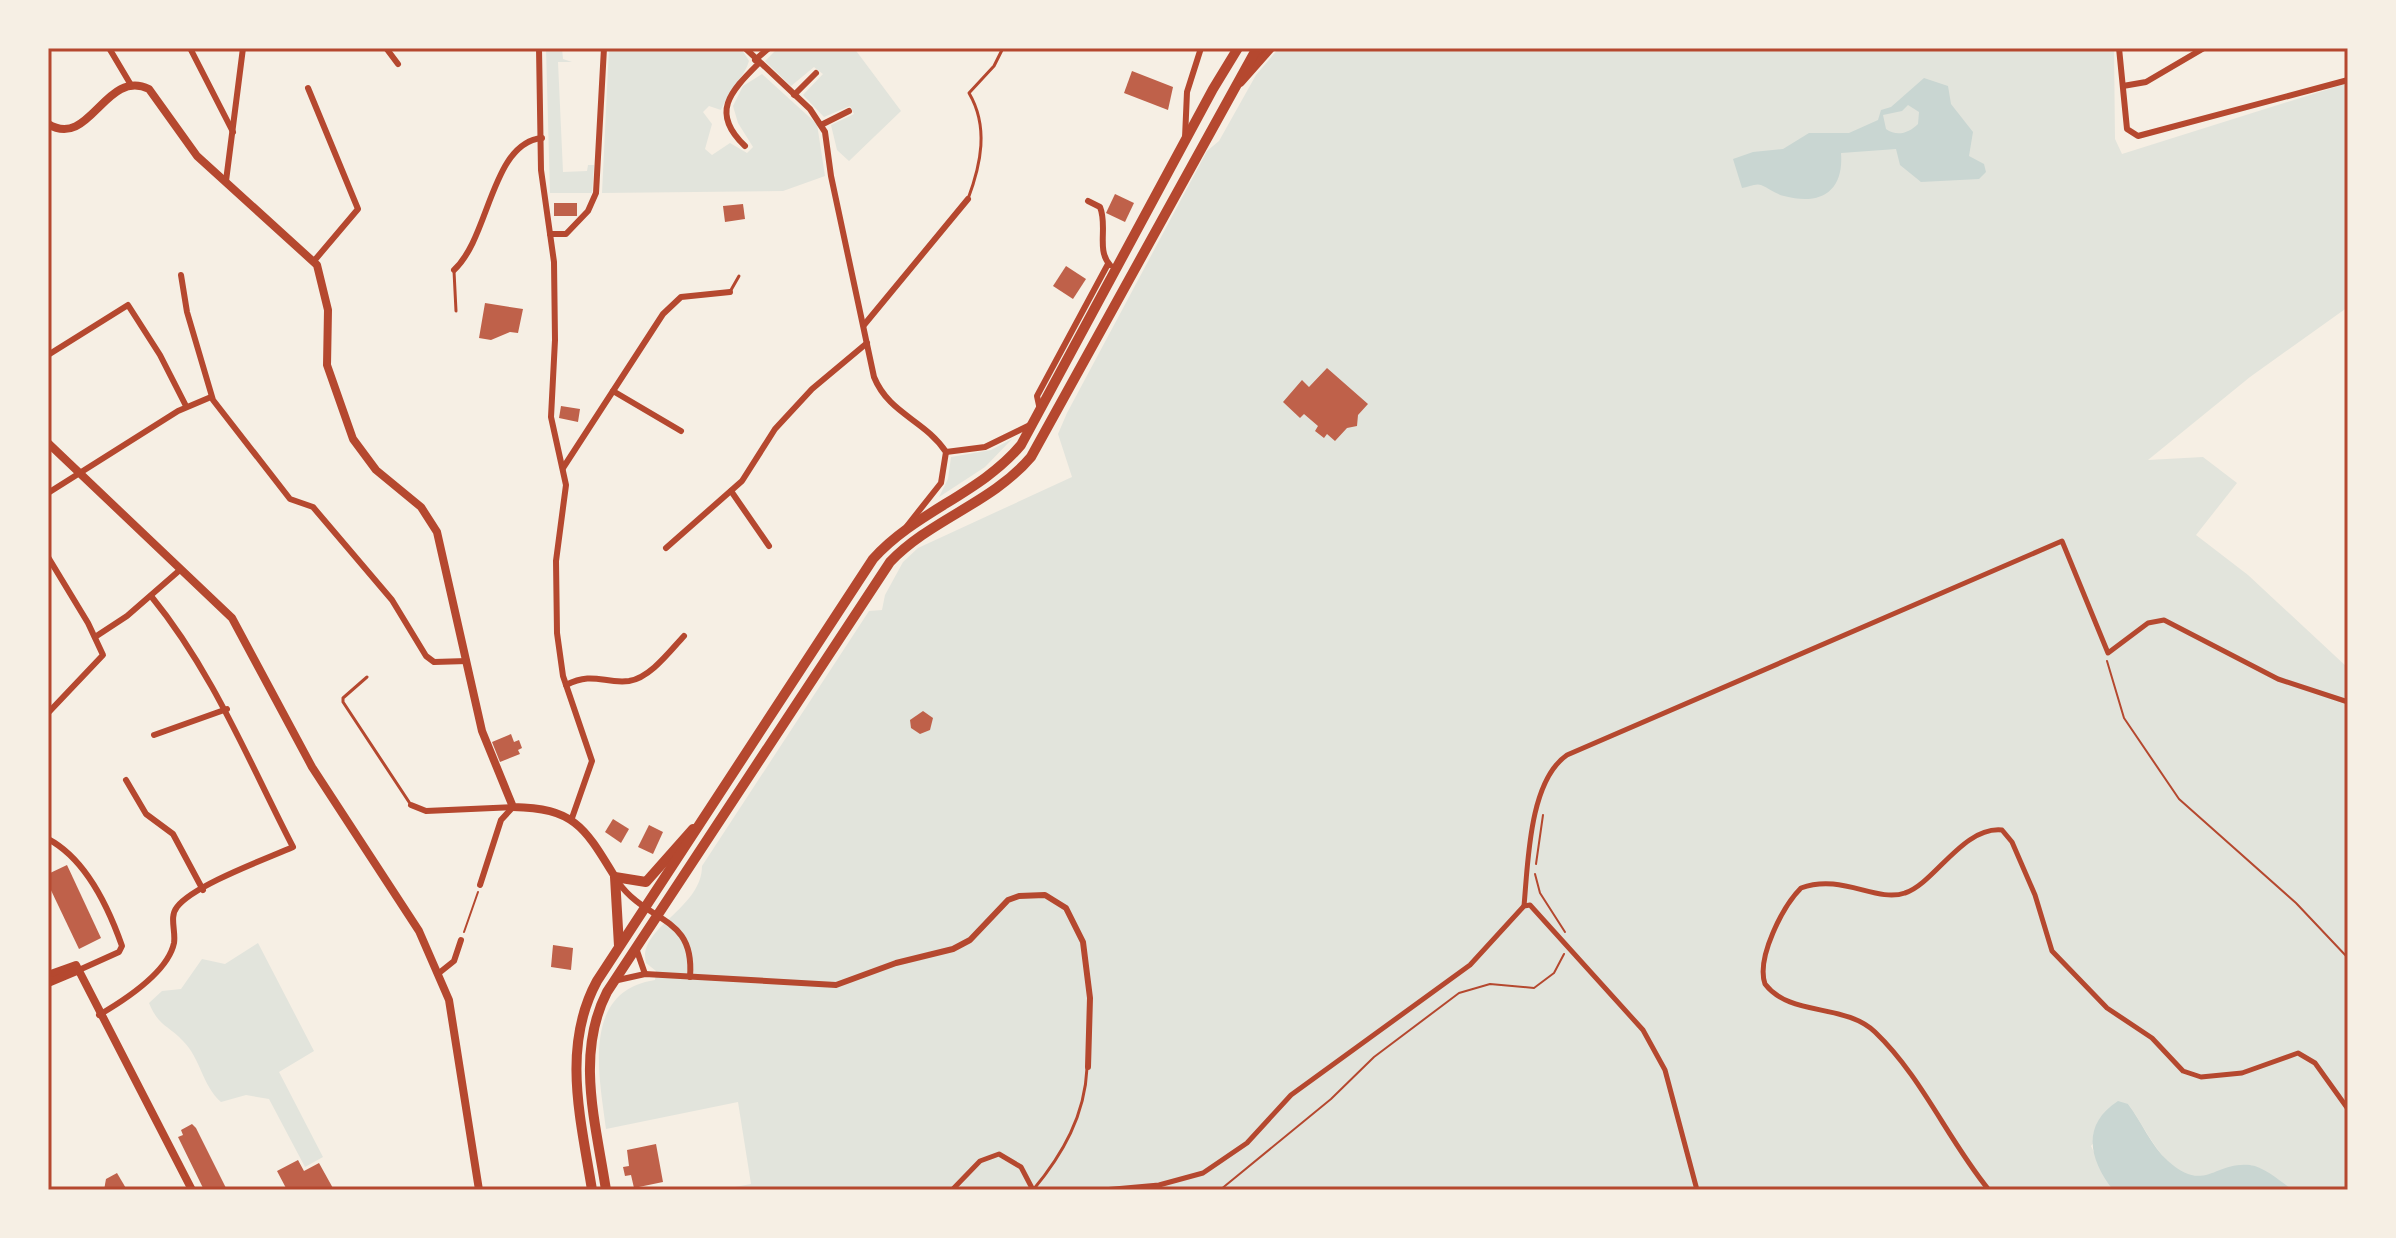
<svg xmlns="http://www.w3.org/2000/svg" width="2396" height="1238" font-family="'Space Grotesk',sans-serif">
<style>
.green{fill:#e2e4dc}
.water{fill:#c9d6d2;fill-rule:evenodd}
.building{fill:#bf614a}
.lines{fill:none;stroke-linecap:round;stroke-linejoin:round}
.path{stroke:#b5482f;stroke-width:2}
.service{stroke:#b5482f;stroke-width:3}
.pedestrian{stroke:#b5482f;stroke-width:5}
.minor{stroke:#b5482f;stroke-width:6}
.tertiary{stroke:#b5482f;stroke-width:8}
.primary{stroke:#b5482f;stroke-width:10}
.neatline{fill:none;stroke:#b5482f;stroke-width:3}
</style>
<rect width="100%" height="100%" fill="#f6efe4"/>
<!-- green -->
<g class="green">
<path d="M546,48H562L563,59L572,62H558L563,172L587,171L588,165H594L592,193H550Z"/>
<path d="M609,48H741L749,61C745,76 728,92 721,110L709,106L703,112L712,124L705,149L712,155L730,143L747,153L753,147L738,123L733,106L743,86L762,74L817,124L825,176L783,191L602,193Z"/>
<path d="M778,48H854L901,111L849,161L837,150L831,125L854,114L850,106L824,117L803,95L823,74L814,67L791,86L765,61Z"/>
<path d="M1279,48H2114L2115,139L2122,154L2348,83V307L2250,377L2148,460L2203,457L2237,483L2196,535L2248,575L2348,668V1190H2293L2251,1165C2236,1169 2217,1178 2202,1178C2165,1178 2147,1128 2128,1104L2091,1146L2113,1190H719L751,1184L738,1102L606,1129C599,1075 581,991 655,980L656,971L646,963C637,928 702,909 702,866L869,611L882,610L885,595L903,562L918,548L1072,477L1058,434L1067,413L1207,151L1219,141L1256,75Z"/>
<path d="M1012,439L985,467L939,497L948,479L951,457L991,450Z"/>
<path d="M258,943L314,1051L279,1072L323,1157L305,1167L269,1099L246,1095L221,1102C202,1085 201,1059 183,1041C167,1024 159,1027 149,1003L162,991L181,989L202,959L225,964Z"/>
</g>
<!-- water -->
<g class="water">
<path d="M1924,78L1948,86L1951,104L1973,132L1969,156L1984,164L1986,172L1979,179L1921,182L1900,165L1896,149L1841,153C1844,191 1821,206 1784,196C1775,194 1769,188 1761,185C1756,183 1748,187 1742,188L1733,159L1753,152L1783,149L1809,133H1849L1878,120L1881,110L1891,107ZM1908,105L1919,112L1918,124C1909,133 1897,137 1886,129L1883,115L1902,111Z"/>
<path d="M2118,1101L2128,1104C2142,1122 2151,1146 2168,1161C2204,1194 2215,1161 2250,1165C2265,1167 2281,1182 2293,1190H2113C2089,1159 2081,1125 2118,1101Z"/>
</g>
<!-- building -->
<g class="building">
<path d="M1132,71L1173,87L1168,110L1124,93Z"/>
<path d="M1115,194L1134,203L1125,222L1106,213Z"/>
<rect x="554" y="203" width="23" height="13"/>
<path d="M743,204L745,219L725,222L723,206Z"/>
<path d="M1066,266L1086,279L1073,299L1053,286Z"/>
<path d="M485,303L523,309L518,333L510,332L491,340L479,338Z"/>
<path d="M1327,368L1368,404L1358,415L1357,426L1347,428L1335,441L1327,434L1324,438L1315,431L1318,426L1304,414L1300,418L1283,402L1302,380L1309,387Z"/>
<path d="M561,406L580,409L578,422L559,418Z"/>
<path d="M923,711L933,718L930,730L920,734L911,728L910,720Z"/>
<path d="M511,734L514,742L519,740L522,748L518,750L520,754L500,762L492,742Z"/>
<path d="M613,819L629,829L621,843L605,832Z"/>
<path d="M649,825L663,832L653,854L638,847Z"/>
<path d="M67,865L101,938L79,949L48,884V874Z"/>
<path d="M553,945L573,948L571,970L551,967Z"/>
<path d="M192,1124L196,1128L227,1190H204L178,1137L183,1135L181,1130Z"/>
<path d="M656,1144L663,1182L634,1188L631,1175L625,1176L623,1167L629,1166L627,1150Z"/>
<path d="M298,1160L304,1171L319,1163L334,1190H287L277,1171Z"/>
<path d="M117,1173L127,1190H104L106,1179Z"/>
</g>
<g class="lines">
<!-- path -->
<g class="path">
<path d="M2107,661L2124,718L2179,799L2296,903L2348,958"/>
<path d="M1536,864L1543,815"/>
<path d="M1535,874L1540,893L1565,932"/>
<path d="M464,932L478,892"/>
<path d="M1220,1190L1331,1099L1374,1057L1459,993L1490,984L1534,988L1554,973L1564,954"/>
</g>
<!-- service -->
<g class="service">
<path d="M968,199C981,164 989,127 969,93L994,66L1003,48"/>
<path d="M454,271L456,311"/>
<path d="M731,290L739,276"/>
<path d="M367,677L343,698V702L411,805"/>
<path d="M1033,1190C1063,1154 1085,1115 1087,1068"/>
</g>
<!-- pedestrian -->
<g class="pedestrian">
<path d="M1524,906C1528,863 1529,781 1567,755L2062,541L2108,653L2148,623L2164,620L2278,679L2348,702"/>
<path d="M952,1190L980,1161L999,1154L1021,1167L1033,1190"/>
<path d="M1103,1190L1159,1185L1203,1173L1247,1143L1291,1095L1470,965L1524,906L1530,905L1643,1030L1665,1070L1697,1190"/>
<path d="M1989,1190C1948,1140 1922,1077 1875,1032C1845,1003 1790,1017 1765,984C1756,958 1783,906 1801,888C1842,873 1876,903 1905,893C1934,884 1963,826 2002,830L2012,842L2035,895L2052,951L2107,1008L2152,1038L2183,1071L2201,1077L2242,1073L2298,1053L2315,1063L2348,1109"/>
</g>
<!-- minor -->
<g class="minor">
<path d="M109,48L131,85"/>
<path d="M190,48L233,132"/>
<path d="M386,48L398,64"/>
<path d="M539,48L541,170L554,262L555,340L551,417L566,485L556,561L557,633L563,676L592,761L572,818"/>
<path d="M745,48L810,109L825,132L831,176L874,377C889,414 925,420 946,452L941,483L907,526"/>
<path d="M2119,48L2127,129L2138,136L2348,80"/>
<path d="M755,60L769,48"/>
<path d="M2123,86L2146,82L2204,48"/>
<path d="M308,88L358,209L314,261"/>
<path d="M794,95L816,73"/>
<path d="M821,125L849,111"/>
<path d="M1185,138L1187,92L1201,48"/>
<path d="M745,146C710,113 730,92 758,64"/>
<path d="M226,181L243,48"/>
<path d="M1088,201L1100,207C1108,226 1096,250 1110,265"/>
<path d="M550,234H566L588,211L596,193L604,48"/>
<path d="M454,270C490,237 491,143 542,138"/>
<path d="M181,275L187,312L213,400L290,499L313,507L392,600L426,656L434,662L467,661"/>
<path d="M864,325L968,199"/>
<path d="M48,355L128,305L160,355L186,406"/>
<path d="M613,391L681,431"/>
<path d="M1040,410L1037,396L1108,264"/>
<path d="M946,452L985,447L1032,424"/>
<path d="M563,468L663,314L681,297L730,292"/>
<path d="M731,491L769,546"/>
<path d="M48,493L178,411L211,397"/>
<path d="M666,548L742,481L775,429L812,389L867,343"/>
<path d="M48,557L88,623L103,655L48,713"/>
<path d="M95,637L127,616L181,569"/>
<path d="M566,685C593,671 604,684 629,681C650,678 670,651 684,636"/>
<path d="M154,735L227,709"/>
<path d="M126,780L146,814L173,834L203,890"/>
<path d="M411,805L426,811L513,807"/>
<path d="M48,839C86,859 108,906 122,946L119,952L79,970"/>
<path d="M618,882C648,924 695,915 690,977"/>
<path d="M480,885L501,820L513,807"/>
<path d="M636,948L645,974"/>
<path d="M439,973L454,961L461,940"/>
<path d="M618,980L645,974L836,985L896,963L953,949L970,940L1008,900L1019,896L1045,895L1066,908L1083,942L1090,998L1088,1067"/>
<path d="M99,1015C123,1001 168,972 174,943C176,931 169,917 177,907C194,885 266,859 293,847C248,760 213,672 151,596"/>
</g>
<!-- tertiary -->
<g class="tertiary">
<path d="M48,124C90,150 105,68 149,89L197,156L317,265L328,310L327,365L353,439L376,470L421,507L437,532L482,731L513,807C575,808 585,828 615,877"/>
<path d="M48,443L232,618L312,767L419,931L449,1000L479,1190"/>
<path d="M48,975L76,965L192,1190"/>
<path d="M48,983L79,970"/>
</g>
<!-- primary -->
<g class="primary">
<path d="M1240,82L1270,48"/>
<path d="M619,946L615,877L646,882L693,829"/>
<path d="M592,1190C581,1120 561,1047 597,981L873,559C916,511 980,494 1021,445L1213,89L1238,48"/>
<path d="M606,1190C596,1124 575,1054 607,992L890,562C931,519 992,503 1031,457L1257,48"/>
</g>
</g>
<!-- border -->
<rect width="2396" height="1238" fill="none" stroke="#f6efe4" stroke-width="100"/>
<rect x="50" y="50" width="2296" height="1138" class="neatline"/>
</svg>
